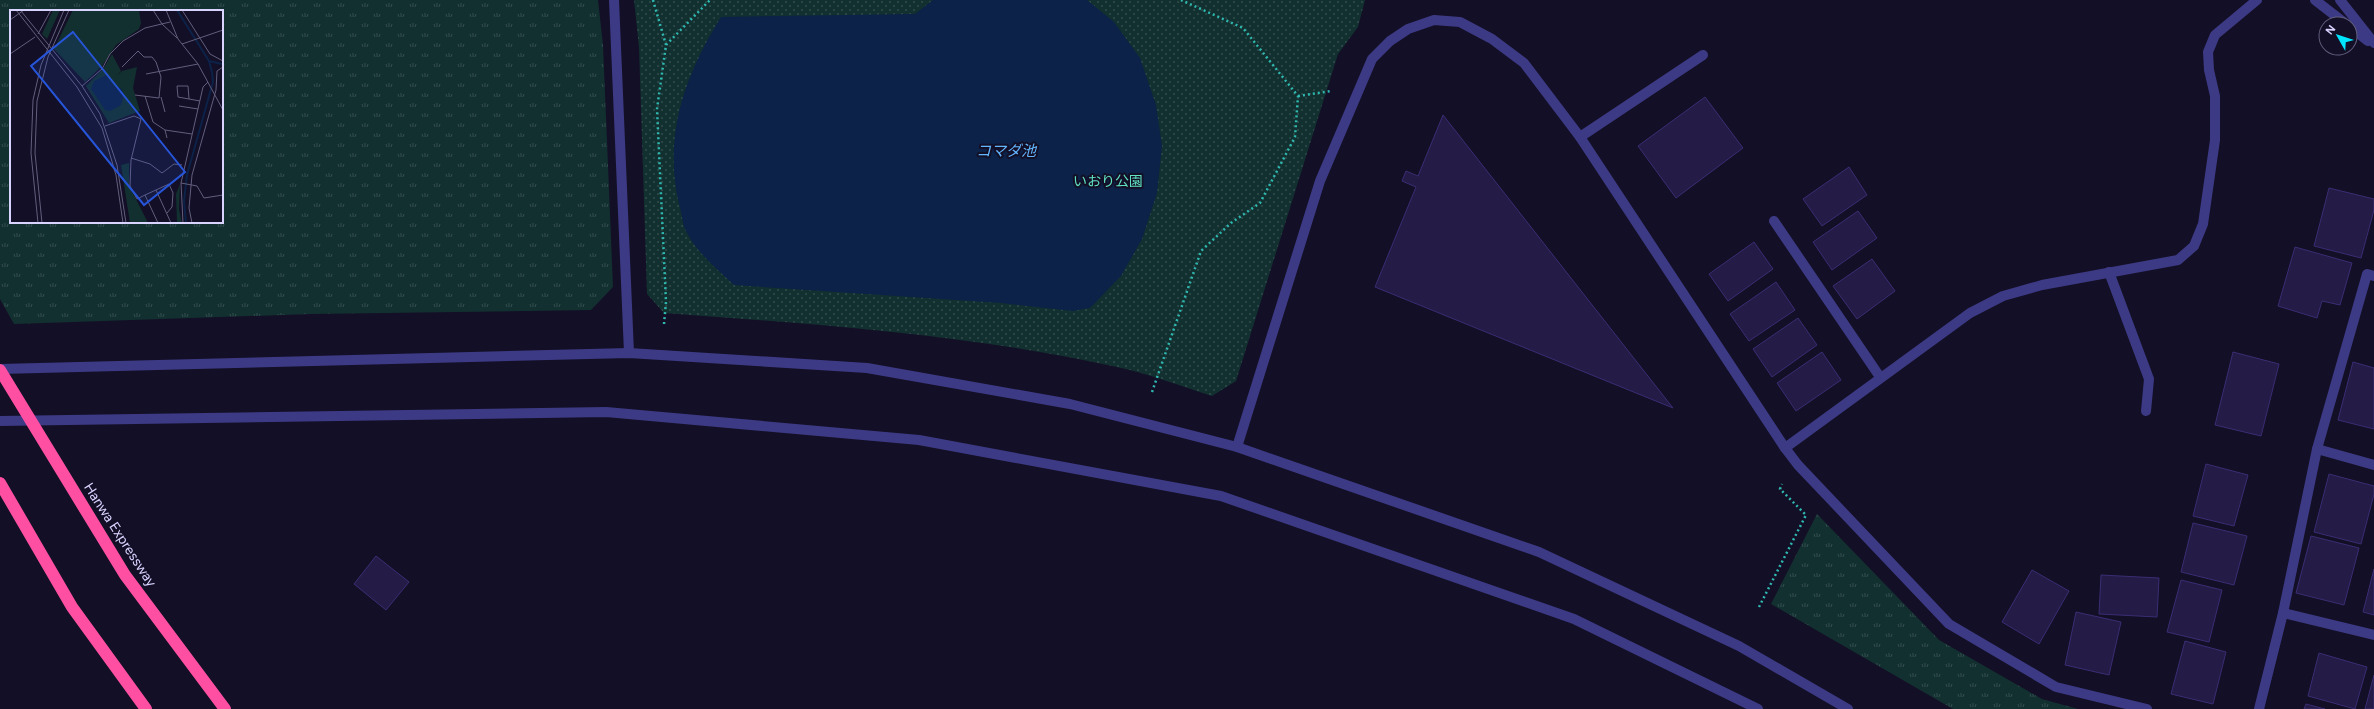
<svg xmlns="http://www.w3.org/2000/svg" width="2374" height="709" font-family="Figtree,'Noto Sans JP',sans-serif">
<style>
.grass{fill:url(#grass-tufts);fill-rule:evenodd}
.park{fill:url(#park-dots)}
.water{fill:#0c2248}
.building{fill:#241b47;stroke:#3b2d73}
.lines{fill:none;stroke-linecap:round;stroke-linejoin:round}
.path{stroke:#2fb8b0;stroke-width:2.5;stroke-dasharray:2 3;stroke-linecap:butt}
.minor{stroke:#3d3a85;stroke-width:10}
.highway{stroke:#ff4fa3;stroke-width:12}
.labels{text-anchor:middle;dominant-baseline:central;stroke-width:4;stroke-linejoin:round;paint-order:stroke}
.park-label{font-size:14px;fill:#5fe0c0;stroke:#130f26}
.street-label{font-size:14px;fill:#d9d4ff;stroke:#130f26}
.water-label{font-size:15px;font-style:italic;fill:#62b6ff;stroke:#130f26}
.inset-river{fill:none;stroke:#0c2248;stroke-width:2}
.inset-road{fill:none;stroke:#625e7d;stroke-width:1}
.view{fill:#2655da;fill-opacity:0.15;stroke:#2655da;stroke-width:2}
.inset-edge{fill:none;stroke:#d9d4ff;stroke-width:2}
</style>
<defs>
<pattern id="grass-tufts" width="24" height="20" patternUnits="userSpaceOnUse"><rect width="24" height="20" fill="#12302f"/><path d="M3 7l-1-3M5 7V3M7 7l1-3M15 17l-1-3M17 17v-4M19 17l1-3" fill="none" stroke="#344d4e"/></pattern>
<pattern id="park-dots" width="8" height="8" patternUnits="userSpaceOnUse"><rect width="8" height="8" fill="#12302f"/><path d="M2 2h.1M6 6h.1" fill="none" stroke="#344d4e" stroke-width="1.8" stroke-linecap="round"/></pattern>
</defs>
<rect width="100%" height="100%" fill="#130f26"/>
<!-- grass -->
<g class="grass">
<path d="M0,0H598L603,45L613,287L591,310L311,314L14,324L0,299ZM11,11H222V222H11Z"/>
<path d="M1817,514L1939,640L2042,699L2078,709H1953L1771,604Z"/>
</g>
<!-- park -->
<path class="park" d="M634,0H1365L1358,27L1338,54L1236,381L1212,396C1181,386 1149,374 1117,367C968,334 815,324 664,313L647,294L639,47Z"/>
<!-- water -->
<path class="water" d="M933,0H1087L1114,22L1140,58L1156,105L1162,146L1157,193L1142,239L1121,276L1090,308L1073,311L1001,303L734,285C717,269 697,253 686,231C682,223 682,213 679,204C663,135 685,75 721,17L915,14Z"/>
<!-- building -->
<g class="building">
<path d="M1705,97L1743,148L1676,198L1638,146Z"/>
<path d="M1443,115L1673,408L1375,287L1416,187L1402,181L1406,171L1418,176Z"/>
<path d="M1849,167L1867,195L1822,226L1803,199Z"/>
<path d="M2329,188L2374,199V210L2361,258L2314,246Z"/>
<path d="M1858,211L1877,238L1832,270L1813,242Z"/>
<path d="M1754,242L1773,269L1728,301L1709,274Z"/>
<path d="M2295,247L2352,263L2340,305L2322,301L2317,318L2278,306Z"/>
<path d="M1872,259L1895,291L1857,319L1833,286Z"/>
<path d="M1776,282L1795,310L1749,341L1730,314Z"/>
<path d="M1798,318L1817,345L1772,377L1753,349Z"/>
<path d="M1822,352L1841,380L1796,411L1777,383Z"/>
<path d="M2233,352L2279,364L2261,436L2215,425Z"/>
<path d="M2353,362L2374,368V429L2338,420Z"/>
<path d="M2206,464L2248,475L2234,526L2193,516Z"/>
<path d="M2329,474L2374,486V494L2361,544L2314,532Z"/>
<path d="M2193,523L2247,536L2234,585L2181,572Z"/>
<path d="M2311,536L2359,548L2344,605L2296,593Z"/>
<path d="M376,556L409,582L386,610L354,584Z"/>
<path d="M2374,569V615L2363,612Z"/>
<path d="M2032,570L2069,591L2039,644L2002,622Z"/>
<path d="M2101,575L2159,578L2157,617L2099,614Z"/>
<path d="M2181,580L2222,590L2209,642L2167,632Z"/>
<path d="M2076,612L2121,622L2109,675L2065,665Z"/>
<path d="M2185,641L2226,652L2213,704L2171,694Z"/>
<path d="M2319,653L2367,667L2355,709L2308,696Z"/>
<path d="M2374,675V709H2365Z"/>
<path d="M2306,704L2325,709H2304Z"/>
</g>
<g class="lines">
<!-- path -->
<g class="path">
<path d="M653,0L666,45"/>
<path d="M1298,96L1331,91"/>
<path d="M664,324L666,302L657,109L666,45L710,0"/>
<path d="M1152,392L1201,251L1231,223L1260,203L1295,137L1298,96L1243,28L1181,0"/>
<path d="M1759,607L1806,515L1780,489L1782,484"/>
</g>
<!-- minor -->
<g class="minor">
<path d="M614,0L629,353"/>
<path d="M2315,0L2346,24"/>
<path d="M2340,0L2374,43"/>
<path d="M2350,27L2368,41"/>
<path d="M1580,137L1703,55"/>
<path d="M1774,221L1880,377"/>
<path d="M2109,272L2149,379L2146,411"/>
<path d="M0,369L629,353L867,368L1070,404L1237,447L1539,552L1739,646L1848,709"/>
<path d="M0,421L606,412L919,440L1221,496L1574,619L1758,709"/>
<path d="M1237,447L1320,181L1372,59L1390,41L1408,29L1434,20L1460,22L1492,39L1524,63L1580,137L1785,448L1798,465L1949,624L2056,687L2147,709"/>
<path d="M1785,448L1970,313L2003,296L2042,285L2178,260L2194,246L2203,224L2215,140V96L2209,70L2208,52L2215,35L2257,0"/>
<path d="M2317,449L2374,465"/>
<path d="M2283,613L2317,449L2367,274L2374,276"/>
<path d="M2259,709L2283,613L2374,635"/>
</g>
<!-- highway -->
<g class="highway">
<path d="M0,370L125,575L225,709"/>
<path d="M0,483L72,607L146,709"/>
</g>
</g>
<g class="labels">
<!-- park labels -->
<g class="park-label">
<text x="1108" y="181">いおり公園</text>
</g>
<!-- street labels -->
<g class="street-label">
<text transform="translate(120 535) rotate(57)">Hanwa Expressway</text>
</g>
<!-- water labels -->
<g class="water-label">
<text x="1006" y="151">コマダ池</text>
</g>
</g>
<!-- overview -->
<g transform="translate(10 10)">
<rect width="213" height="213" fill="#130f26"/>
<path d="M43,0H50L37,29L32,24ZM63,0H129L131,13L129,19L106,35L92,56L75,72L44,39ZM119,153V175L138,213H120L111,155ZM170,174L169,199L172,213H167L166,184Z" fill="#12302f"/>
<path d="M102,44L111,61L106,66L112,61L127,57L123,78L130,101L99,113L76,76L93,59Z" fill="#12302f"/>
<path d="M96,65L105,77L111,78L114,85L111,95L100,101L95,100L81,79L84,71Z" fill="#0c2248"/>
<path class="inset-river" d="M167,0L199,51L202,62L203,72L177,165L174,191L176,213M199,51L212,54"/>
<path class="inset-road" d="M6,0L67,77L92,118L106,165L113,213M143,0L152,14L167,28M156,0L168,29L188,54L213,100M172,0L200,44L213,51M11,1L72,76L90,104L107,155L116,213M0,10L14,0M28,24L41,0M172,34L213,20M0,44L25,27M112,57L128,41L134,47H142L146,52L151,67L149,88L125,85M136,64L188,54M72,76L92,59L100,44L113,31L135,18L160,12M135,86L143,112L155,120L157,128M151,87L155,102M179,89L178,76H167L168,87L190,91M169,96L188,99M95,116L124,106L131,109L121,150L120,176L127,189L135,185L148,213M155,120L182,124M121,148L140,154L152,163L164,154L172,155M171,173L187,176L194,188L213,185M146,180L161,213M135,185L159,174L163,183L162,197L157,203M28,213L21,143L23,90L31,55L54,0M32,213L25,143L27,91L38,47L59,0M173,213L171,173L193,77L198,72M182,213L179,198L182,165L206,80L207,61L213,57"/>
<path class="view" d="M63,22L175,162L134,195L21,56Z"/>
<rect width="213" height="213" class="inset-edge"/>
</g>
<!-- north arrow -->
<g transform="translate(2338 36) rotate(309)"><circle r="19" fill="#130f26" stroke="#625e7d"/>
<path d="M0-3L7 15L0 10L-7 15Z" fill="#00e5ff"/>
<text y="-6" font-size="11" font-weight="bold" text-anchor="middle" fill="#d9d4ff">N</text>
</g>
</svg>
